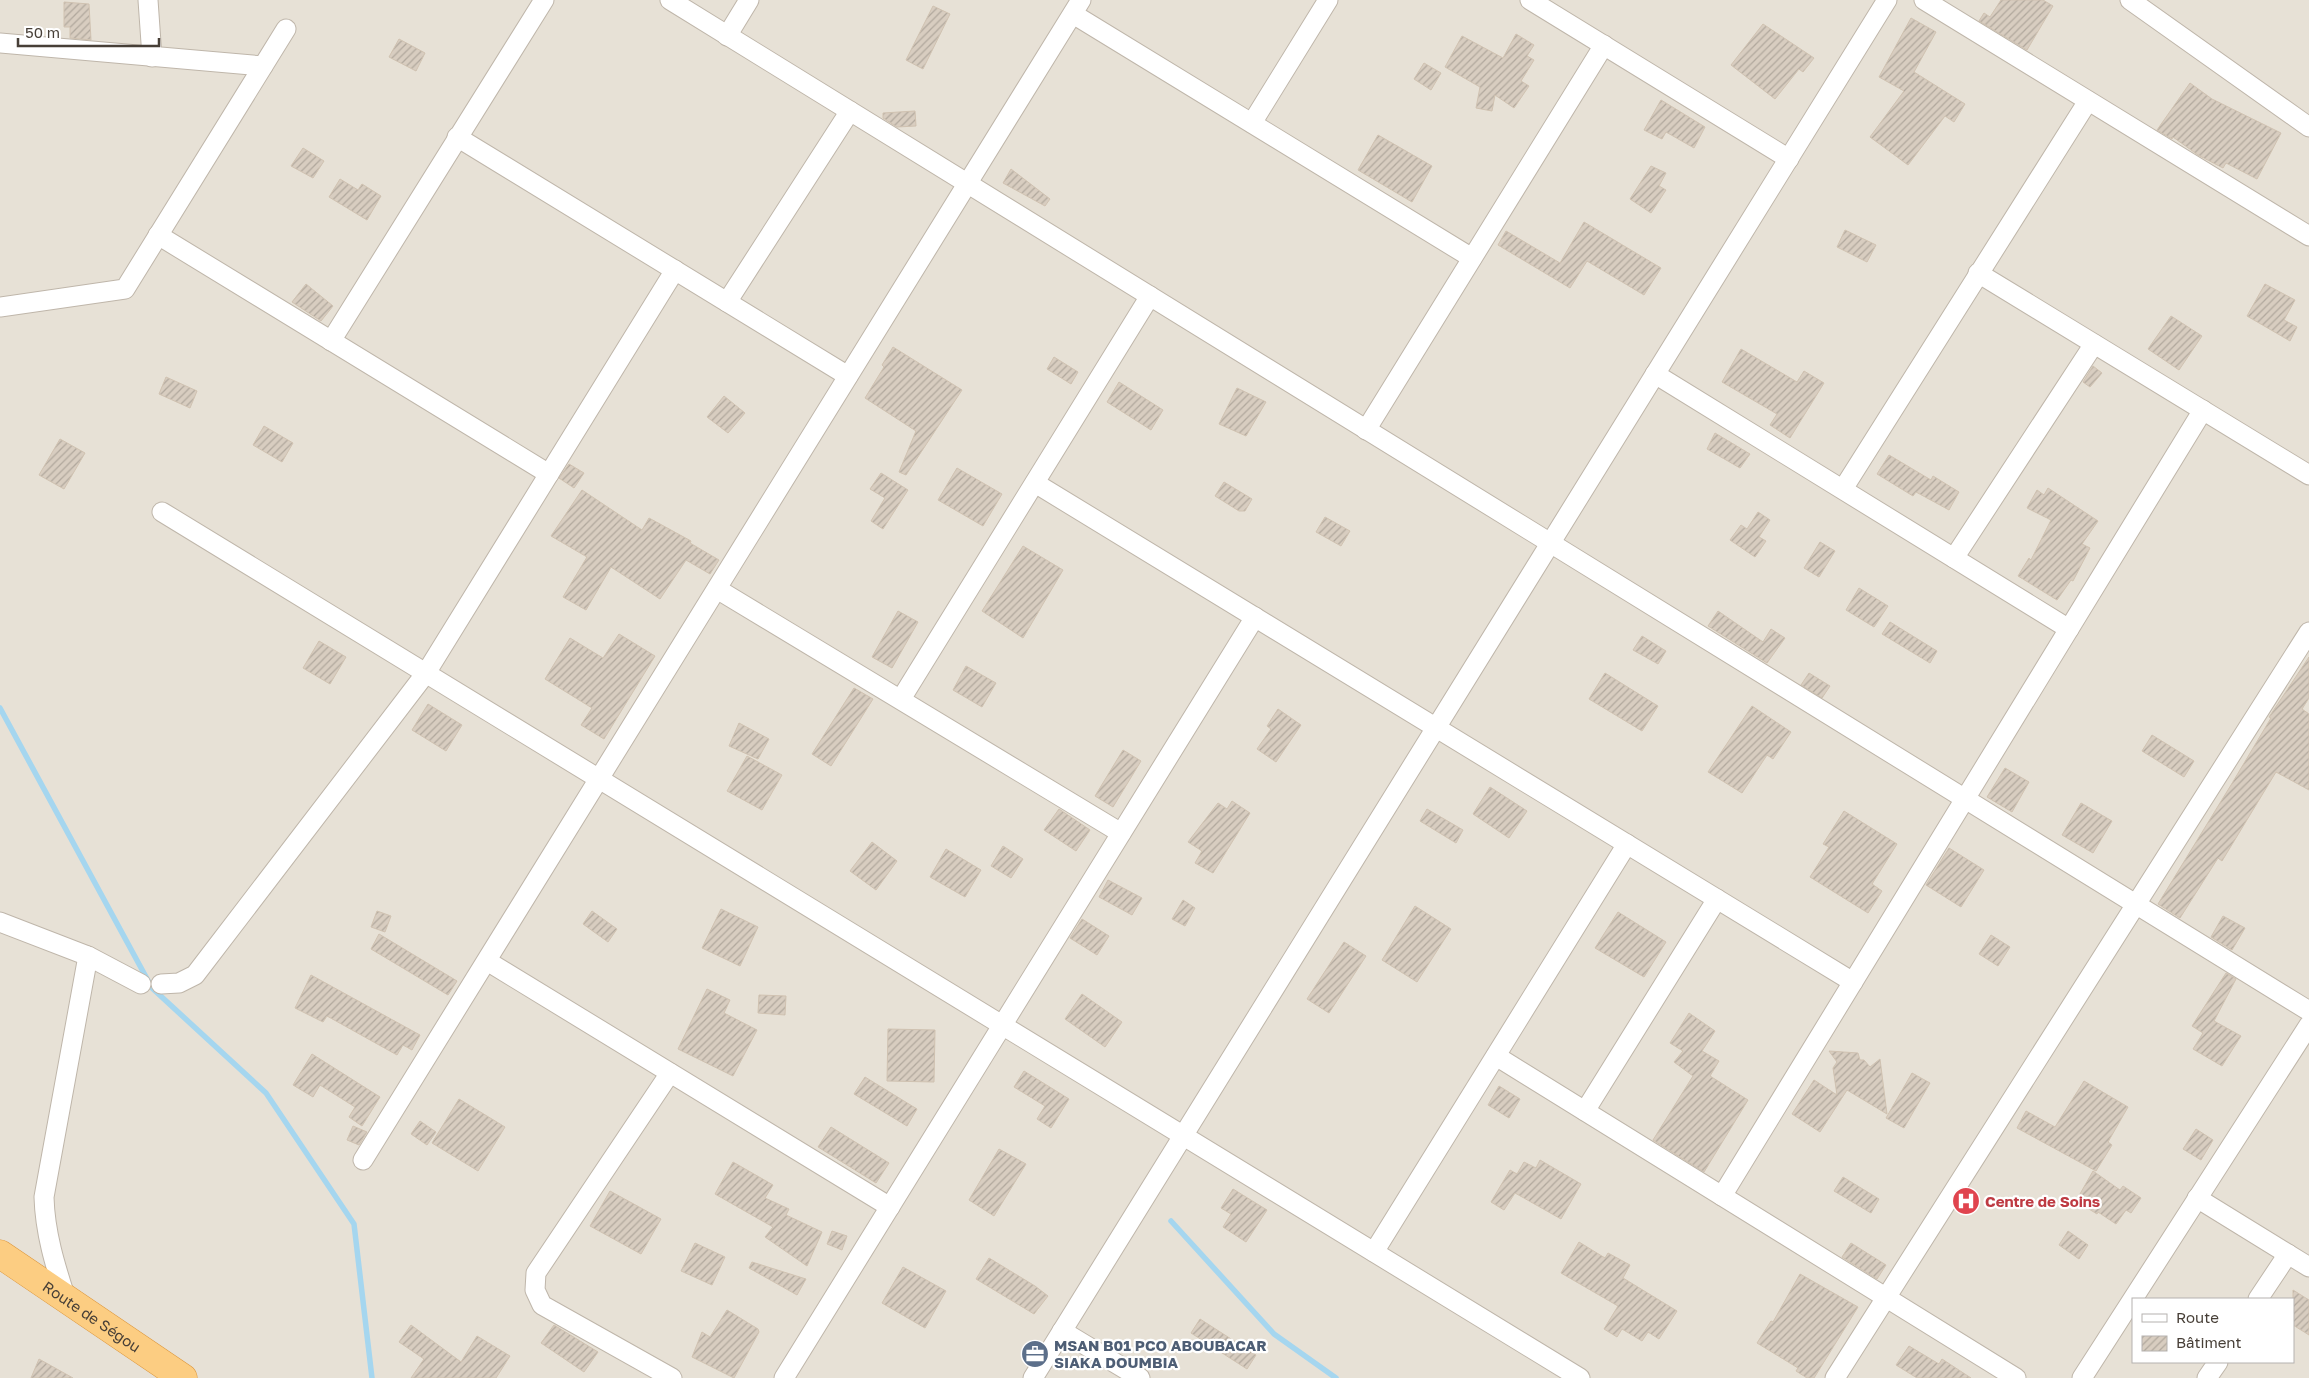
<svg xmlns="http://www.w3.org/2000/svg" width="2309" height="1378" font-family="'Golos Text',sans-serif">
<style>
.residential{fill:#e7e1d6;fill-rule:evenodd}
.lines{fill:none;stroke-linecap:round;stroke-linejoin:round}
.stream{stroke:#a5d6ef;stroke-width:5.5}
.building{fill:url(#building-hatch);stroke:#d0c2b1}
.minor-casing{stroke:#bfb6aa;stroke-width:21}
.trunk-casing{stroke:#db953b;stroke-width:29}
.minor{stroke:#fff;stroke-width:19}
.trunk{stroke:#fccd82;stroke-width:28}
.labels{text-anchor:middle;dominant-baseline:central;stroke-width:4.5;stroke-linejoin:round;paint-order:stroke}
.health-label{font-size:15px;font-weight:bold;fill:#be3a42;stroke:#fff;text-anchor:start}
.street-label{font-size:15px;fill:#473f37;stroke:#fff}
.service-label{font-size:15px;font-weight:bold;fill:#4e5e75;stroke:#fff;text-anchor:start}
</style>
<defs>
<pattern id="building-hatch" width="6" height="6" patternUnits="userSpaceOnUse" patternTransform="scale(1.25)"><rect width="6" height="6" fill="#d8cdc0"/><path d="M-1 1l2-2M0 6l6-6M5 7l2-2" fill="none" stroke="#b1a89d"/></pattern>
</defs>
<rect width="100%" height="100%" fill="#f4efe8"/>
<!-- residential -->
<path class="residential" d="M0,0H2309V1378H0ZM2133,1299H2293V1362H2133Z"/>
<g class="lines">
<!-- stream -->
<g class="stream">
<path d="M0,708L152,988L266,1093L354,1224L372,1378"/>
<path d="M1171,1221L1274,1334L1336,1378"/>
</g>
</g>
<!-- building -->
<g class="building">
<path d="M2001,0H2043L2053,6L2027,50L1979,21L1984,13L1990,17Z"/>
<path d="M64,2L89,4L91,40L70,38V27H64Z"/>
<path d="M933,6L950,14L923,69L906,60Z"/>
<path d="M1911,18L1936,32L1914,72L1965,104L1954,122L1945,116L1908,165L1870,137L1904,91L1879,77Z"/>
<path d="M1763,24L1814,58L1803,72L1799,69L1775,99L1731,65Z"/>
<path d="M1516,34L1534,45L1527,56L1534,60L1521,81L1529,86L1514,108L1495,95L1492,111L1476,108L1480,87L1445,67L1462,36L1503,58Z"/>
<path d="M399,39L425,53L416,71L389,57Z"/>
<path d="M1424,63L1441,73L1431,90L1414,79Z"/>
<path d="M2190,83L2212,99L2281,133L2257,179L2226,163L2223,168L2198,155L2173,137L2172,139L2157,130Z"/>
<path d="M1661,100L1705,127L1694,148L1666,132L1662,139L1644,130Z"/>
<path d="M915,111L916,126L897,127L883,118V113Z"/>
<path d="M1378,135L1432,166L1412,202L1358,170Z"/>
<path d="M303,148L324,161L313,178L291,166Z"/>
<path d="M1651,166L1666,173L1659,186L1666,190L1651,213L1630,199Z"/>
<path d="M1011,169L1050,199L1045,206L1003,183Z"/>
<path d="M340,179L358,190L362,184L381,196L367,220L329,197Z"/>
<path d="M1584,222L1661,268L1644,295L1587,261L1570,288L1498,245L1506,231L1560,263Z"/>
<path d="M1845,230L1876,245L1867,262L1837,247Z"/>
<path d="M306,284L333,306L321,321L292,302Z"/>
<path d="M2265,284L2295,300L2284,320L2297,327L2290,341L2247,316Z"/>
<path d="M2171,316L2202,336L2179,370L2148,349Z"/>
<path d="M893,347L962,390L906,475L899,472L916,431L865,398L884,367L882,365Z"/>
<path d="M1741,349L1797,382L1804,371L1824,383L1790,438L1770,425L1777,414L1722,382Z"/>
<path d="M1054,357L1078,372L1071,384L1047,369Z"/>
<path d="M2093,366L2102,373L2090,387L2083,382Z"/>
<path d="M166,377L197,391L190,408L159,394Z"/>
<path d="M1119,382L1163,410L1151,430L1107,402Z"/>
<path d="M1237,388L1266,402L1246,436L1219,424Z"/>
<path d="M724,396L745,413L728,433L707,417Z"/>
<path d="M264,426L293,443L282,462L253,445Z"/>
<path d="M1715,433L1750,454L1740,468L1707,449Z"/>
<path d="M60,439L85,453L64,489L39,475Z"/>
<path d="M1889,455L1931,480L1933,476L1959,492L1949,510L1916,492L1913,496L1877,474Z"/>
<path d="M569,464L584,473L574,488L559,478Z"/>
<path d="M957,468L1002,494L983,526L938,500Z"/>
<path d="M881,473L908,490L883,529L871,521L885,498L870,489Z"/>
<path d="M1224,482L1252,499L1245,511H1239L1215,496Z"/>
<path d="M2048,488L2098,521L2082,544L2090,548L2073,581L2071,580L2057,600L2018,576L2029,558L2031,560L2051,520L2027,508L2037,490L2044,495Z"/>
<path d="M582,490L642,530L649,518L691,541L690,543L719,560L710,574L686,560L660,599L611,567L586,610L563,597L587,557L551,536Z"/>
<path d="M1758,512L1770,520L1759,537L1766,541L1755,557L1730,540L1741,525L1747,529Z"/>
<path d="M1325,517L1350,531L1341,546L1316,532Z"/>
<path d="M1820,542L1835,551L1819,577L1804,568Z"/>
<path d="M1023,546L1063,570L1023,638L982,611Z"/>
<path d="M1859,588L1888,606L1874,627L1846,610Z"/>
<path d="M898,611L918,622L892,668L872,657Z"/>
<path d="M1718,611L1763,642L1771,629L1785,638L1767,663L1708,626Z"/>
<path d="M1890,622L1937,651L1930,663L1882,634Z"/>
<path d="M619,634L655,656L604,739L581,725L592,708L545,679L570,638L603,658Z"/>
<path d="M1642,636L1666,651L1658,664L1633,650Z"/>
<path d="M319,641L346,657L330,684L303,668Z"/>
<path d="M2309,657V698L2302,709L2309,714V790L2276,772L2222,861L2218,858L2180,918L2158,904L2231,785L2271,718L2269,717Z"/>
<path d="M966,666L996,683L982,707L953,690Z"/>
<path d="M1605,673L1658,706L1642,731L1589,699Z"/>
<path d="M1809,673L1830,686L1822,698L1801,685Z"/>
<path d="M854,688L873,699L831,766L812,754Z"/>
<path d="M428,704L462,725L446,751L412,730Z"/>
<path d="M1752,706L1791,732L1773,759L1767,755L1742,793L1708,772Z"/>
<path d="M1278,709L1301,725L1276,762L1257,749L1271,729L1267,726Z"/>
<path d="M739,723L769,739L758,759L729,746Z"/>
<path d="M2152,735L2194,761L2184,777L2142,751Z"/>
<path d="M1123,750L1141,761L1113,807L1095,796Z"/>
<path d="M747,756L782,775L762,810L727,791Z"/>
<path d="M2005,768L2029,782L2012,812L1987,797Z"/>
<path d="M1490,787L1527,811L1509,838L1473,814Z"/>
<path d="M1232,801L1250,813L1213,873L1195,863L1202,851L1188,842L1218,803L1227,809Z"/>
<path d="M2081,803L2112,821L2093,853L2062,835Z"/>
<path d="M1059,809L1090,830L1076,851L1044,830Z"/>
<path d="M1427,809L1463,830L1456,843L1420,821Z"/>
<path d="M1844,811L1897,844L1872,884L1882,891L1868,913L1810,877L1829,847L1823,844Z"/>
<path d="M872,842L897,861L876,890L850,871Z"/>
<path d="M1003,846L1023,859L1011,878L991,866Z"/>
<path d="M1949,848L1984,870L1961,907L1926,885Z"/>
<path d="M946,849L981,870L965,897L930,877Z"/>
<path d="M1108,880L1142,898L1132,915L1099,897Z"/>
<path d="M1183,900L1195,908L1185,926L1172,919Z"/>
<path d="M1415,906L1451,929L1417,982L1382,960Z"/>
<path d="M721,909L758,927L740,966L702,948Z"/>
<path d="M377,911L391,916L385,932L371,927Z"/>
<path d="M592,911L617,929L608,942L583,924Z"/>
<path d="M1618,912L1666,942L1644,977L1595,948Z"/>
<path d="M2223,916L2245,928L2232,950L2211,937Z"/>
<path d="M1082,919L1109,936L1097,955L1070,938Z"/>
<path d="M379,934L457,981L448,995L371,949Z"/>
<path d="M1991,935L2010,947L1998,966L1979,954Z"/>
<path d="M1344,942L1366,956L1329,1013L1307,999Z"/>
<path d="M2226,973L2236,979L2214,1021L2241,1036L2222,1066L2193,1049L2203,1033L2192,1026Z"/>
<path d="M311,975L420,1035L412,1050L403,1045L397,1055L327,1016L323,1022L295,1008Z"/>
<path d="M707,989L730,1000L724,1013L757,1030L733,1076L678,1049Z"/>
<path d="M1082,994L1122,1022L1105,1047L1065,1019Z"/>
<path d="M759,995L786,996L785,1015L758,1013Z"/>
<path d="M1689,1013L1715,1031L1702,1051L1719,1061L1710,1076L1748,1100L1704,1172L1653,1140L1693,1076L1674,1062L1683,1051L1670,1043Z"/>
<path d="M888,1029L935,1030L934,1082L887,1081Z"/>
<path d="M1829,1051L1858,1053L1860,1060H1864L1870,1067L1880,1059L1887,1114L1847,1090L1820,1132L1792,1114L1814,1080L1837,1095L1833,1068L1837,1062Z"/>
<path d="M312,1054L380,1097L362,1126L349,1117L355,1107L320,1085L313,1097L293,1085Z"/>
<path d="M1024,1071L1069,1099L1051,1128L1037,1119L1045,1106L1014,1087Z"/>
<path d="M1912,1073L1930,1083L1904,1128L1886,1118Z"/>
<path d="M865,1077L917,1109L907,1126L854,1094Z"/>
<path d="M2084,1081L2128,1107L2108,1142L2112,1145L2096,1171L2017,1128L2026,1111L2055,1127Z"/>
<path d="M1499,1086L1520,1099L1509,1118L1488,1105Z"/>
<path d="M459,1099L505,1127L478,1171L432,1143Z"/>
<path d="M420,1121L436,1132L427,1145L411,1134Z"/>
<path d="M353,1126L367,1132L359,1145L347,1140Z"/>
<path d="M831,1127L889,1163L876,1183L818,1147Z"/>
<path d="M2196,1129L2213,1140L2201,1160L2183,1149Z"/>
<path d="M999,1149L1026,1164L994,1216L969,1200Z"/>
<path d="M1540,1160L1581,1184L1561,1219L1515,1193L1504,1210L1491,1202L1510,1170L1517,1174L1524,1162L1536,1168Z"/>
<path d="M733,1162L773,1185L765,1198L789,1209L786,1215L822,1232L807,1266L765,1237L773,1227L715,1194Z"/>
<path d="M2093,1171L2120,1190L2123,1186L2141,1198L2131,1213L2126,1210L2116,1224L2098,1212L2097,1214L2076,1201Z"/>
<path d="M1843,1177L1879,1199L1871,1213L1834,1191Z"/>
<path d="M1233,1189L1267,1210L1246,1242L1223,1227L1231,1214L1221,1208Z"/>
<path d="M610,1191L661,1219L641,1254L590,1226Z"/>
<path d="M832,1231L847,1236L842,1250L827,1244Z"/>
<path d="M2068,1231L2088,1245L2079,1259L2059,1245Z"/>
<path d="M1579,1242L1605,1258L1608,1253L1630,1265L1623,1278L1677,1311L1659,1339L1648,1332L1642,1341L1622,1329L1617,1337L1604,1329L1618,1306L1561,1273Z"/>
<path d="M695,1243L725,1257L712,1285L681,1271Z"/>
<path d="M1851,1243L1886,1265L1877,1279L1842,1257Z"/>
<path d="M989,1258L1035,1286L1048,1296L1034,1314L976,1279Z"/>
<path d="M752,1262L806,1279L797,1295L749,1268Z"/>
<path d="M903,1267L946,1291L925,1328L882,1303Z"/>
<path d="M1800,1274L1858,1307L1814,1378H1807L1796,1371L1798,1368L1757,1343L1771,1321L1773,1322Z"/>
<path d="M2293,1290L2309,1300V1335L2293,1325Z"/>
<path d="M727,1310L758,1329L759,1332L734,1378L692,1357L702,1332L710,1337Z"/>
<path d="M1200,1319L1256,1355L1247,1369L1191,1333Z"/>
<path d="M411,1325L461,1362L477,1336L510,1356L496,1378H411L424,1359L399,1342Z"/>
<path d="M554,1325L598,1352L584,1372L541,1343Z"/>
<path d="M1909,1346L1939,1364L1942,1359L1971,1378H1917L1896,1365Z"/>
<path d="M39,1359L73,1378H31Z"/>
</g>
<g class="lines">
<!-- minor casing -->
<g class="minor-casing">
<g id="minor">
<path d="M148,0L152,57"/>
<path d="M670,0L2309,1011"/>
<path d="M1530,0L1789,159"/>
<path d="M1924,0L2309,236"/>
<path d="M2130,0L2309,127"/>
<path d="M1073,14L1472,258"/>
<path d="M727,36L749,0"/>
<path d="M0,43L263,66"/>
<path d="M1252,123L1328,0"/>
<path d="M457,137L848,376"/>
<path d="M158,235L549,474"/>
<path d="M1978,273L2309,475"/>
<path d="M727,302L850,111"/>
<path d="M0,307L125,289L286,29"/>
<path d="M331,341L544,0"/>
<path d="M1655,374L2069,629"/>
<path d="M1366,430L1604,45"/>
<path d="M1035,483L1853,982"/>
<path d="M1843,489L2088,101"/>
<path d="M162,512L1580,1378"/>
<path d="M1954,558L2094,344"/>
<path d="M717,589L1121,833"/>
<path d="M901,699L1150,296"/>
<path d="M0,922L88,956L141,984"/>
<path d="M487,961L890,1207"/>
<path d="M161,984L179,983L195,975L426,673L675,270"/>
<path d="M1496,1056L2016,1378"/>
<path d="M670,1073L536,1273L535,1290L542,1305L672,1378"/>
<path d="M1585,1111L1717,899"/>
<path d="M363,1160L1081,0"/>
<path d="M1722,1196L2203,410"/>
<path d="M2197,1198L2309,1267"/>
<path d="M1374,1252L1627,844"/>
<path d="M66,1299C55,1265 45,1233 44,1197L88,956"/>
<path d="M2258,1299L2288,1254"/>
<path d="M1062,1331L1140,1378"/>
<path d="M784,1378L1255,617"/>
<path d="M1033,1378L1887,0"/>
<path d="M1835,1378L2309,632"/>
<path d="M2082,1378L2309,1025"/>
<path d="M2207,1378L2218,1362"/>
</g>
</g>
<!-- trunk casing -->
<g class="trunk-casing">
<g id="trunk">
<path id="s1" d="M0,1254L183,1378"/>
</g>
</g>
<!-- minor -->
<use href="#minor" class="minor"/>
<!-- trunk -->
<use href="#trunk" class="trunk"/>
</g>
<!-- icons -->
<defs>
<g id="hospital-disc" transform="scale(1.4375)"><circle r="9.5" fill="#e0444e" stroke="#fff"/><path d="M-5-5h3v3.5h4V-5h3V5h-3V1.5h-4V5h-3Z" fill="#fff"/></g>
<g id="office-disc" transform="scale(1.4375)"><circle r="9.5" fill="#5c6f8a" stroke="#fff"/><path d="M-6-3h4V-5.5h4V-3h4V5H-6ZM-1-4.5V-3h2v-1.5ZM-6 0V1H6V0Z" fill="#fff"/></g>
</defs>
<g fill-rule="evenodd">
<use href="#hospital-disc" x="1966" y="1201"/>
<use href="#office-disc" x="1035" y="1354"/>
</g>
<g class="labels">
<!-- health labels -->
<g class="health-label">
<text x="1985" y="1201">Centre de Soins</text>
</g>
<!-- street labels -->
<g class="street-label">
<text stroke="none"><textPath href="#s1" startOffset="111">Route de Ségou</textPath></text>
</g>
<!-- service labels -->
<g class="service-label">
<text x="1054" y="1345">MSAN B01 PCO ABOUBACAR<tspan x="1054" dy="17">SIAKA DOUMBIA</tspan></text>
</g>
</g>
<!-- legend -->
<rect x="2132" y="1298" width="162" height="65" fill="#ffffff" stroke="#b5b2af"/>
<rect x="2142" y="1314" width="25" height="8" fill="#ffffff" stroke="#b5b2af"/>
<text x="2176" y="1323" font-size="15" fill="#473f37">Route</text>
<rect x="2142" y="1336" width="25" height="15" fill="url(#building-hatch)" stroke="#b5b2af"/>
<text x="2176" y="1348" font-size="15" fill="#473f37">Bâtiment</text>
<!-- scale -->
<path d="M18 38v8h141v-8" fill="none" stroke="#473f37" stroke-width="2.5"/>
<text x="25" y="38" font-size="15" fill="#473f37" stroke="#ffffff" stroke-width="4" paint-order="stroke">50 m</text>
</svg>
